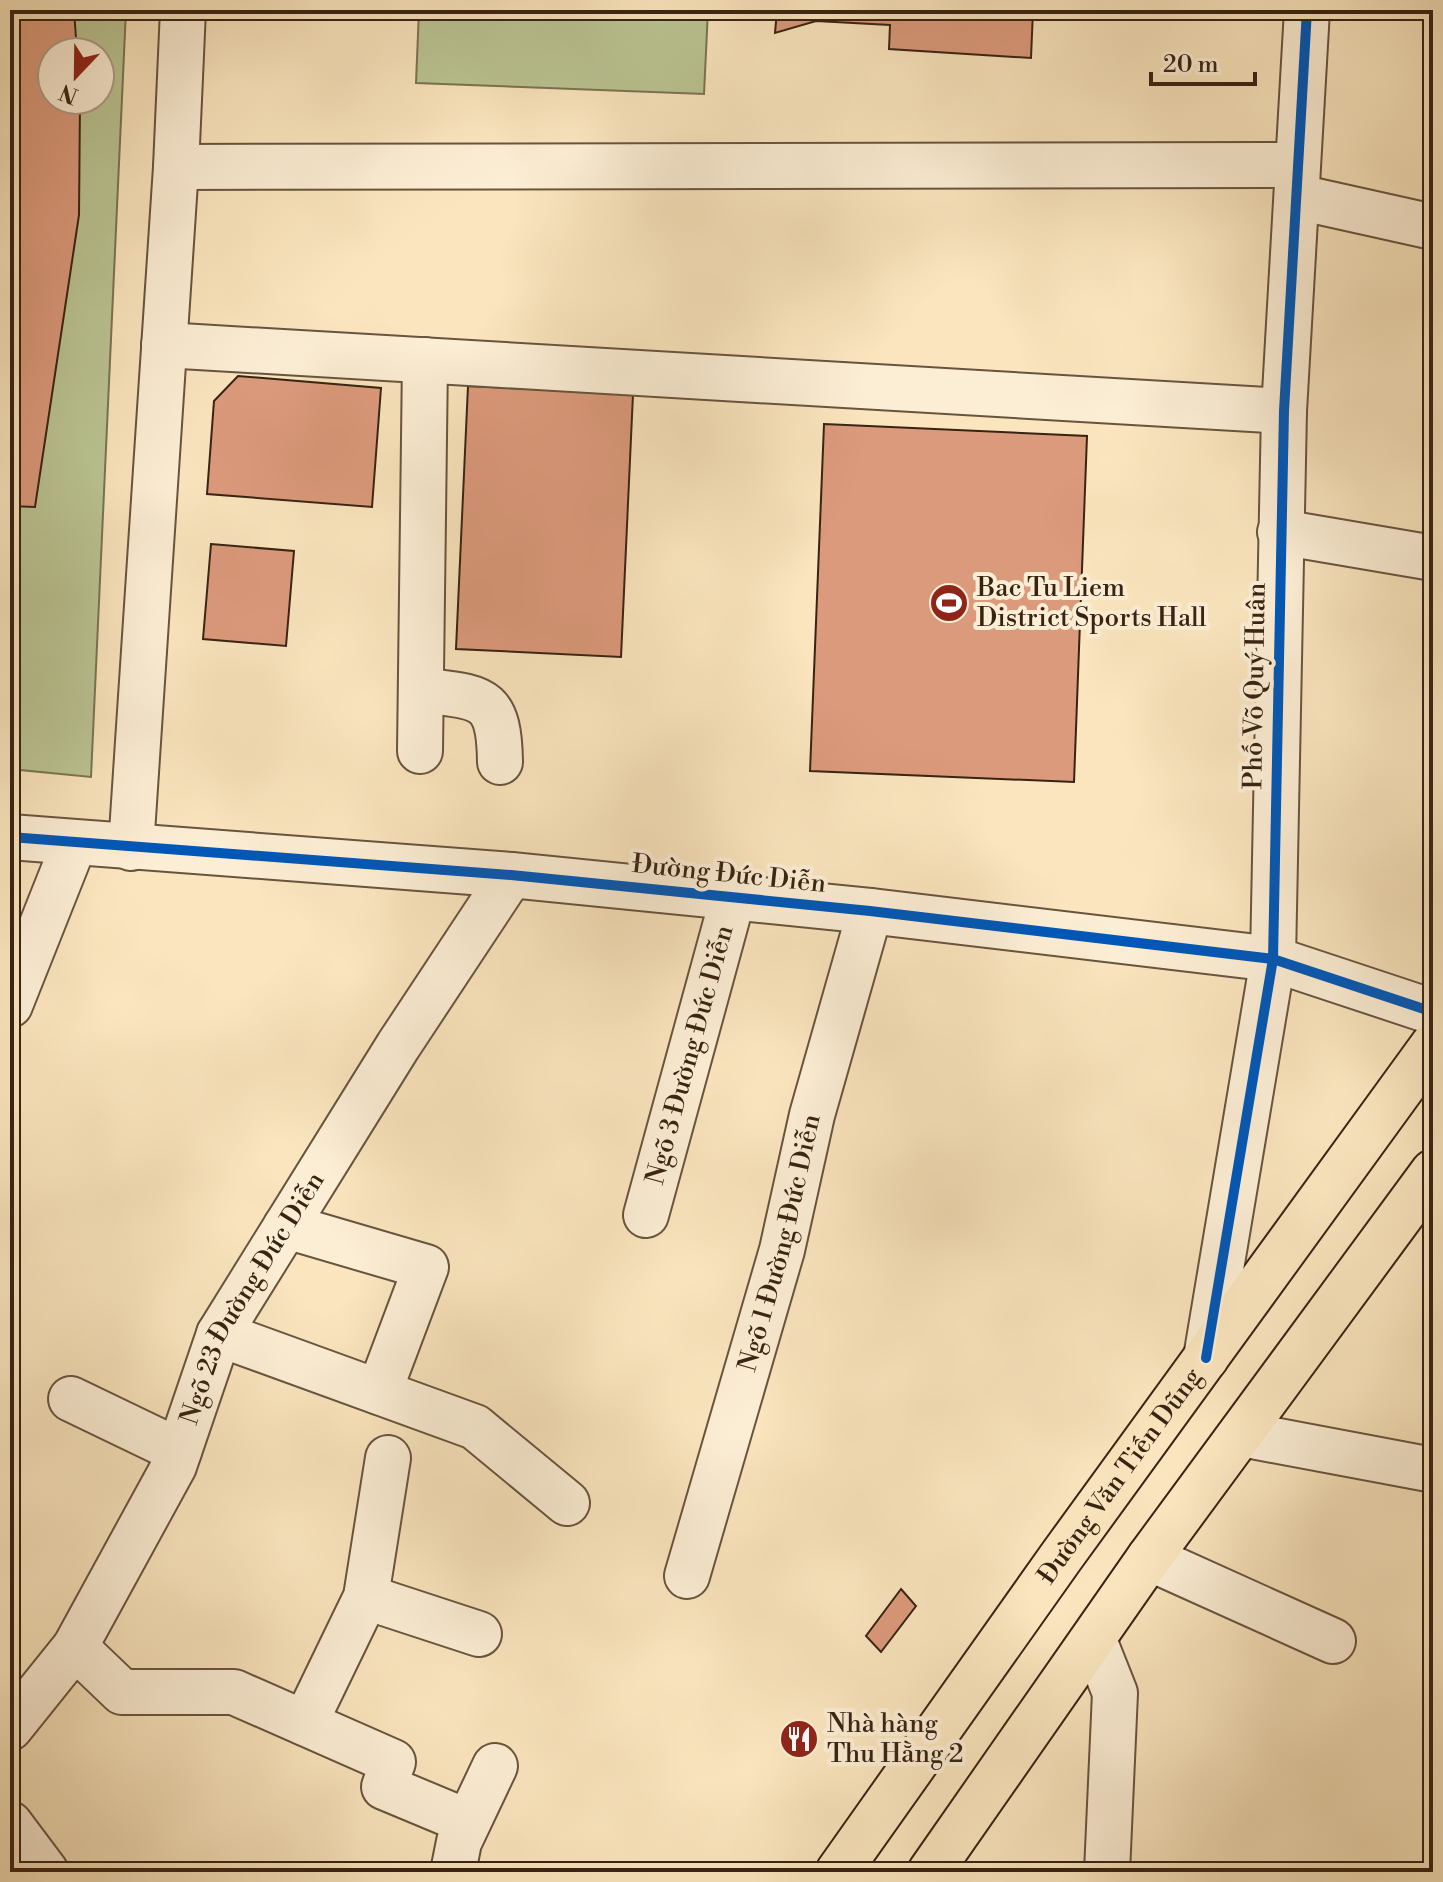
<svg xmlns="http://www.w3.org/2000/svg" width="1443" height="1882" font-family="'Libre Bodoni',serif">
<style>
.green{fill:#bbc594;stroke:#7a7454;stroke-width:2;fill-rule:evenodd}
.building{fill:#dc9a7c;stroke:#382313;stroke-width:2}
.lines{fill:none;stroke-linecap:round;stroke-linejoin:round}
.minor-casing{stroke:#68543e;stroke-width:48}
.major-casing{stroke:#382313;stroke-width:48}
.minor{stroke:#fceed5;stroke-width:44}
.major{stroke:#fae5be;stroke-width:44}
.cycleway-casing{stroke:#fceed5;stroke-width:15}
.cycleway{stroke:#0057b8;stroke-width:10}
.labels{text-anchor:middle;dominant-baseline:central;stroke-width:8;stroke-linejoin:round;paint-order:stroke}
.poi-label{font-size:26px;fill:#382313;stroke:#fceed5;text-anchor:start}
.street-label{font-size:26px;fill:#382313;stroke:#fceed5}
</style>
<rect width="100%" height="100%" fill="#fae5be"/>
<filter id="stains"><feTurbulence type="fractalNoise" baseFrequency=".0025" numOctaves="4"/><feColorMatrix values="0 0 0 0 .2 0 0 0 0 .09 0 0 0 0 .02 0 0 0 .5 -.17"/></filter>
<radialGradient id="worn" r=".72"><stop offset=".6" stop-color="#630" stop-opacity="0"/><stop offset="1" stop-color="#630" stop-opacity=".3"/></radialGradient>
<!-- green -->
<g class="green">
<path d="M10,10H126L91,777L10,769ZM52,52H100V100H52Z"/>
<path d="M419,10H708L704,94L416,83Z"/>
</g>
<!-- building -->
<g class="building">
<path d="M10,10H74L77,52H52V100H80L79,215L35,507L10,506Z"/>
<path d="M777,10H1033L1031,58L889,49L890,25L816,21L775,33Z"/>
<path d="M238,376L381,388L372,507L207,494L214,401Z"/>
<path d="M468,386L633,394L621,657L456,649Z"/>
<path d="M824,424L1087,436L1074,782L810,771Z"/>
<path d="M211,544L294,551L286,646L203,639Z"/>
<path d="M901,1589L916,1606L881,1652L866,1636Z"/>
</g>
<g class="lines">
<!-- minor casing -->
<g class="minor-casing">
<g id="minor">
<path d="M176,167L1297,165"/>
<path d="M1298,197L1433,227"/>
<path d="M164,345L1284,411"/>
<path d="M1280,532L1433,558"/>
<path d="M421,690C482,698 499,694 500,762"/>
<path d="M420,751L425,360"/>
<path d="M10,837L511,875L870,911L1273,959L1433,1012"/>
<path d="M131,848L176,167L183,10"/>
<path d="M10,1005L74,844"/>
<path id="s1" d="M646,1215L733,897"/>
<path d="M286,1226L426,1267L379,1392"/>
<path d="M219,1334L475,1427L567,1503"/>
<path d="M1206,1358L1273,959L1284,411L1307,10"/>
<path d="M71,1399L179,1451"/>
<path d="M1241,1434L1433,1470"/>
<path d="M1149,1558L1333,1641"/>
<path id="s2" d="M687,1576L782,1250L812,1115L870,911"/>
<path d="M366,1597L479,1634"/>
<path d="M1094,1640L1115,1693L1107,1872"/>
<path d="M75,1647L122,1692H234L393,1762L384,1787L468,1822"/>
<path d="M305,1723L366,1597L388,1458"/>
<path id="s3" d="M10,1728L75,1647L174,1466L219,1334L398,1046L511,875"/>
<path d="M10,1824L46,1872"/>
<path d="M453,1872L459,1842L495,1766"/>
</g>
</g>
<!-- major casing -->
<g class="major-casing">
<g id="major">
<path id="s4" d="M838,1872L1061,1557L1433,1045"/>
<path d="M930,1872L1149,1558L1433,1172"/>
</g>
</g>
<!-- minor -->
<use href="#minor" class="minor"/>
<!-- major -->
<use href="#major" class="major"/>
<!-- cycleway casing -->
<g class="cycleway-casing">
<g id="cycleway">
<path d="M10,837L511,875L870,911L1273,959L1433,1012"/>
<path d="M1206,1358L1273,959L1284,411L1307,10"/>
</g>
</g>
<!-- cycleway -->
<use href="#cycleway" class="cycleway"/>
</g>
<!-- icons -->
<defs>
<g id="stadium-disc" transform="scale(2)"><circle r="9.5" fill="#8f2418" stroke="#fceed5"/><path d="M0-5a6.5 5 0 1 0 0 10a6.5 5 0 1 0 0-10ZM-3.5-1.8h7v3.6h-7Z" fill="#fff"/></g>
<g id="restaurant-disc" transform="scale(2)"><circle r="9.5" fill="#8f2418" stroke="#fceed5"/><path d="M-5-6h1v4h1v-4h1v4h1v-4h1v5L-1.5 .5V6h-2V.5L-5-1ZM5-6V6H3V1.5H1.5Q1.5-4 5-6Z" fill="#fff"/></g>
</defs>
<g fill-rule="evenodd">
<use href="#stadium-disc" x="949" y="603"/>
<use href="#restaurant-disc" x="799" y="1739"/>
</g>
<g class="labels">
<!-- poi labels -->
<g class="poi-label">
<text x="977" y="588">Bac Tu Liem<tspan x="977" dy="30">District Sports Hall</tspan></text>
<text x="827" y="1724">Nhà hàng<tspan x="827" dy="30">Thu Hằng 2</tspan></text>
</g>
<!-- street labels -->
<g class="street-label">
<text transform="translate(1255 686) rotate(-89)">Phố Võ Quý Huân</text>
<text transform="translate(729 874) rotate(6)">Đường Đức Diễn</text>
<text stroke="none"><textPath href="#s1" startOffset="166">Ngõ 3 Đường Đức Diễn</textPath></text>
<text stroke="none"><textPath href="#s2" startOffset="346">Ngõ 1 Đường Đức Diễn</textPath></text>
<text stroke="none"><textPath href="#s3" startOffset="496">Ngõ 23 Đường Đức Diễn</textPath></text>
<text stroke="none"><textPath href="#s4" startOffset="486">Đường Văn Tiến Dũng</textPath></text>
</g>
</g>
<!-- margin -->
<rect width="1443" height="1882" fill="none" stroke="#fae5be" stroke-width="40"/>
<rect x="12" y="12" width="1419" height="1858" fill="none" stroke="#382313" stroke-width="4"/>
<rect x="20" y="20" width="1403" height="1842" fill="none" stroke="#382313" stroke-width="2"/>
<!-- north arrow -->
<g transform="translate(76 76) rotate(202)"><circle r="38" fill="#fceed5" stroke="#ae9d87" stroke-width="2"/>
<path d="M0-6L14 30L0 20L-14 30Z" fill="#8f2418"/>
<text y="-12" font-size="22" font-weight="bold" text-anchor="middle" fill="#382313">N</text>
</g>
<!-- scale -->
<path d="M1151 72v12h104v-12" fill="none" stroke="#382313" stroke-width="4"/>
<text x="1163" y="72" font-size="24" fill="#382313" stroke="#fceed5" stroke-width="6" paint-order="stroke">20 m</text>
<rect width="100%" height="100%" filter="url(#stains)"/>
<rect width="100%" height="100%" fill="url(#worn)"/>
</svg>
